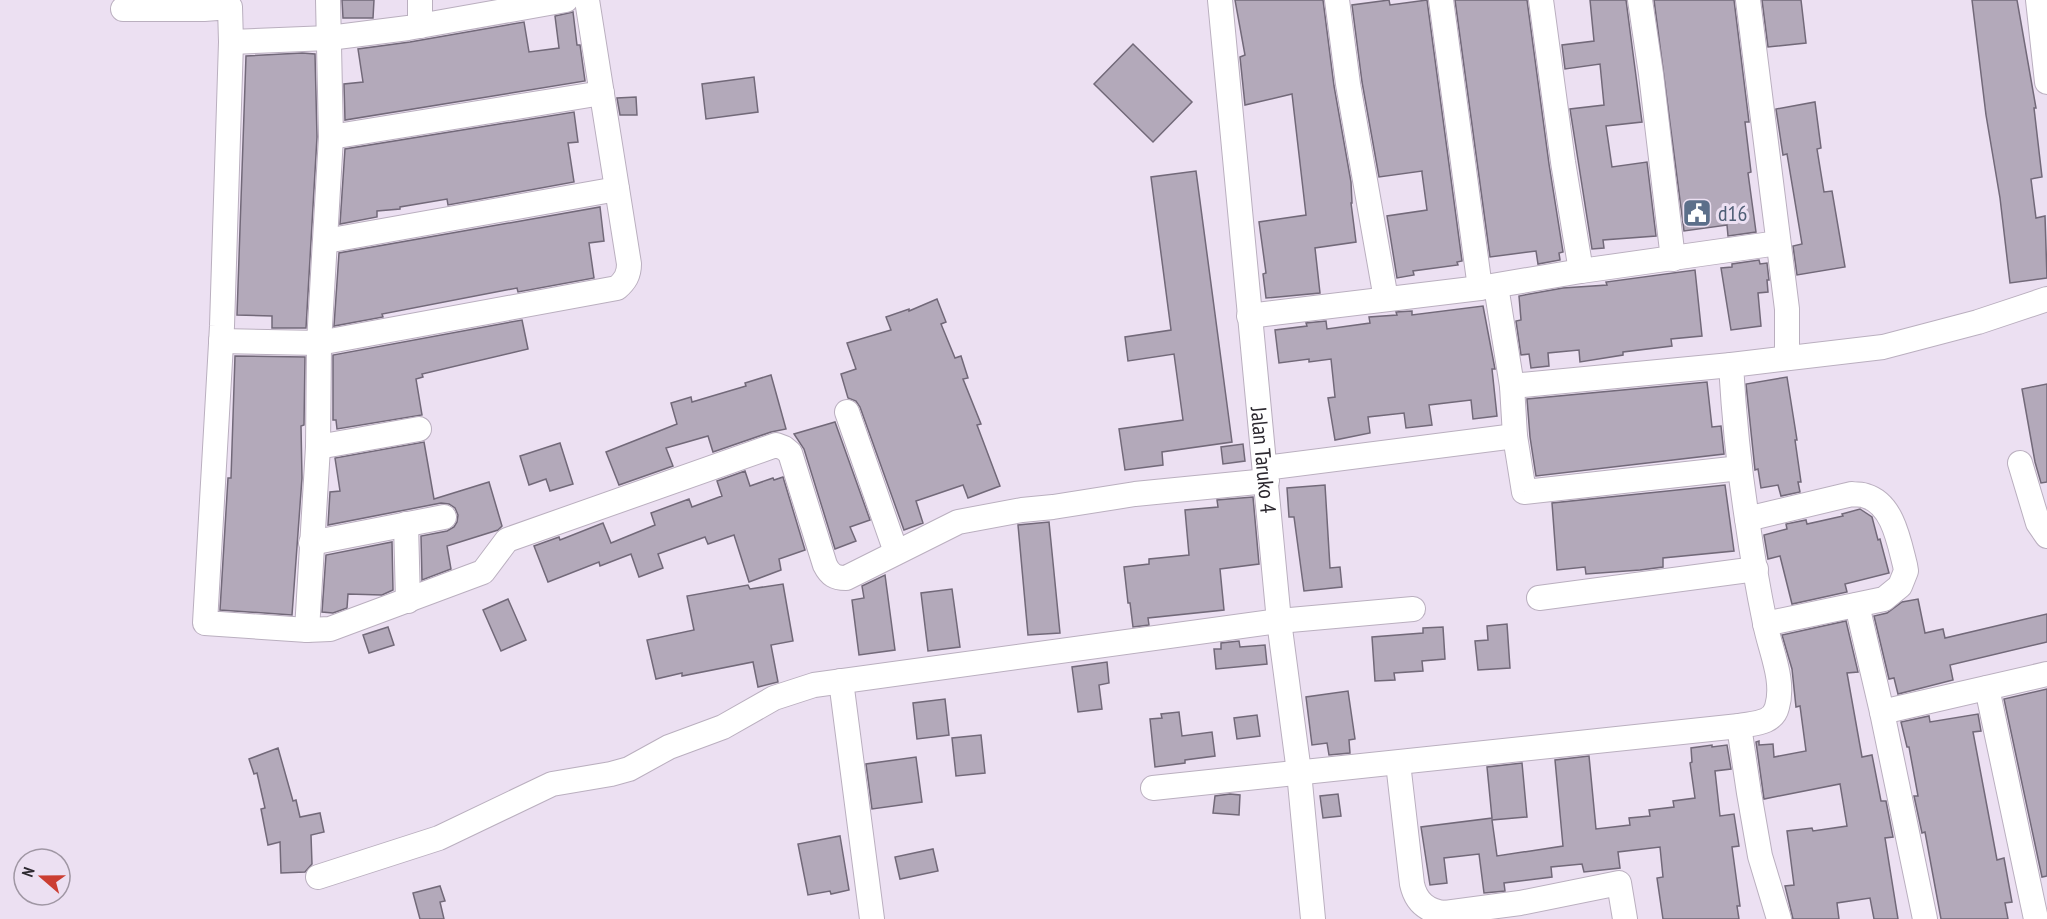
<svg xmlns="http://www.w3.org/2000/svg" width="2047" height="919" font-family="'PT Sans Narrow',sans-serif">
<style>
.building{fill:#b3a9ba;stroke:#726979;stroke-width:1.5}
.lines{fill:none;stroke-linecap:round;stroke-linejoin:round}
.minor-casing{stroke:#baafbf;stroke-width:26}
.minor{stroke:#fff;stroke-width:24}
.labels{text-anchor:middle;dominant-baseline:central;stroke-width:6;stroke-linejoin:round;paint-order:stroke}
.service-label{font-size:22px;fill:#4e5e75;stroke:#ece0f2;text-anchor:start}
.street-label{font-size:22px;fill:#2d2930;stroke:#ece0f2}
</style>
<rect width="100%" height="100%" fill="#ece0f2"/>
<!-- building -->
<g class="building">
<path d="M342,0H374L373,18H343Z"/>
<path d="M1235,0H1323L1334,86L1351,182L1352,203H1351L1356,242L1315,248L1320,293L1266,298L1263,274L1266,273L1259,222L1306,215L1292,94L1245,105L1240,57L1245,55Z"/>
<path d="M1389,0L1390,5L1427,0L1462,261L1457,262L1458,265L1413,271L1414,275L1397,278L1387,216L1427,210L1422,173V171L1379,177L1362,82L1352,5Z"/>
<path d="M1455,0H1527L1549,164L1563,252L1559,253L1560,260L1538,264L1536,251L1490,257Z"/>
<path d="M1590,0H1626L1642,122L1606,126L1612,167L1647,162L1656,236L1603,240L1604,248L1592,249L1570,109L1604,105L1600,64L1565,69L1562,45L1594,41Z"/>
<path d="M1654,0H1734L1749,122H1745L1751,172L1748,173L1756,232L1728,236L1727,225L1684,231Z"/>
<path d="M1762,0H1801L1806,43L1768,47Z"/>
<path d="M1972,0H2017L2036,108H2034L2042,177L2031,179L2036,218L2045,216L2047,278L2010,283L2000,198L1986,115Z"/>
<path d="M573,12L577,45H580L585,81L345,120L344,84L363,82L358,49L410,42L524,22L529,52L559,48L555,16Z"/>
<path d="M1133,44L1192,102L1153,142L1094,84Z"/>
<path d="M302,53L315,54L317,137L306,328H272V316L237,315L246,56Z"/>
<path d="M754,77L758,112L706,119L702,84Z"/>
<path d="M636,97L637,115H620L617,98Z"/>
<path d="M1815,102L1821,148L1817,149L1824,192L1832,191L1845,267L1797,275L1793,246L1802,244L1787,154L1783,155L1776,109Z"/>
<path d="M574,112L578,142L568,143L574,182L448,205L447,199L400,207V209L377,211V217L340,224L345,149Z"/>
<path d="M1196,171L1232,442L1162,452L1163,465L1125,470L1119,429L1183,420L1174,354L1128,361L1125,337L1171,330L1151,177Z"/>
<path d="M600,207L604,241L589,243L594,278L518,292L517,288L382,314L383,317L334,326L339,253Z"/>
<path d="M1759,260L1760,264L1767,263L1769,280H1767L1768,292L1758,293L1761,326L1731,330L1721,268L1732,267V264Z"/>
<path d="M1695,270L1702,336L1671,339L1672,346L1623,352V355L1580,362L1579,350L1548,353L1549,366L1531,368L1529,354L1521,355L1516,321L1521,320L1519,296L1563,288L1607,285L1606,282Z"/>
<path d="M937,299L946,322L941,324L955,358L961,356L968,378L963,379L981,424L977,425L1000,486L968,498L963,485L916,501L923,523L904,530L860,407L856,401L848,398L841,374L856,369L847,343L891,330L886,317L909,309V311Z"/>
<path d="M1483,306L1495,369H1492L1497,416L1473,419L1471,400L1429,405L1432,425L1406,428L1404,413L1368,417L1370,433L1335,440L1328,398L1335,397L1331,359L1309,362V359L1279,363L1275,330L1307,326L1306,323L1326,321L1327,329L1370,323L1369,317L1397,315L1396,312L1412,311V315Z"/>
<path d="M522,320L528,349L422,374L423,377L416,379L422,415L337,429L336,420H333V355Z"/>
<path d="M235,356L305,357L304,425L301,426L302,478L292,615L220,610L228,478H231Z"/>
<path d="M771,375L786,429L771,432L713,452L708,436L666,448L673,466L619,485L606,452L677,424L671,403L691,397L692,402L746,386L745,383Z"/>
<path d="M1787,377L1797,440H1795L1801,482H1798L1800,492L1781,496L1778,485L1761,488L1758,469L1755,470L1746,384Z"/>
<path d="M1707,382L1712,427L1721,426L1724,454L1536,476L1530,437L1527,399Z"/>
<path d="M2047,384V482L2041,483L2035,462L2022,389Z"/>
<path d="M835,422L870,520L850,527L856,541L835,549L804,449L794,434Z"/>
<path d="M424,442L434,499L489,482L502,526L498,530L447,546L451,569L422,580L421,536L447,531L454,527L457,522L458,515L455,508L449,504L441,503L328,525L330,492L340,491L335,458Z"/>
<path d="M560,443L573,484L550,491L546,479L529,485L520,456Z"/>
<path d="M1243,444L1245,461L1223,464L1221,447Z"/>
<path d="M745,471L750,486L773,478L774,480L783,477L805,550L779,559L781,570L749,582L734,535L708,544L705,537L658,554L663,568L639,577L631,554L600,566L599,562L548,582L534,546L559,537L560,540L603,523L611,543L655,525L651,513L689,499L692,507L722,496L717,481Z"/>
<path d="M1325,485L1330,568L1340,567L1342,587L1304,591L1294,517H1289L1287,488Z"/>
<path d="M1725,485L1734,551L1663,558V567L1640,570L1586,574L1585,567L1557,570L1552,503Z"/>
<path d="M1253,497L1259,564L1220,569L1224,610L1148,618L1149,625L1133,627L1130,603H1128L1124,567L1149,564V559L1189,555L1185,510L1218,507L1217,500Z"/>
<path d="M1860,509L1872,517L1878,540L1880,539L1889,573L1845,584L1847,592L1792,604L1780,556L1768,559L1764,535L1787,529L1786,524L1806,520L1807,524L1843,516L1842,514Z"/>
<path d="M1049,522L1060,633L1028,635L1018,525Z"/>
<path d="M392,542L393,590L382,595L348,594L347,608L333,613L322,612L326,555Z"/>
<path d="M885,575L895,650L859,655L852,600L864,598L862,586Z"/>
<path d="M783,584L793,641L771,645L778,682L758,687L753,662L682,676V673L656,679L647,640L694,630L687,596L748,585L750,589Z"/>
<path d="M952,589L960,647L928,651L921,593Z"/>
<path d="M508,599L526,640L501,651L483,610Z"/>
<path d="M1918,599L1925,633L1943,629L1945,638L2047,614V642L1950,665L1953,680L1898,694L1894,678L1889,679L1874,616L1887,613L1902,602Z"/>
<path d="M1846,621L1858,672L1847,673L1862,757L1872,755L1881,801H1886L1893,837L1885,838L1898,919H1874L1870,898L1837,903L1839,919H1793L1785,886L1794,885L1787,831L1812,828L1813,831L1847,826L1840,784L1764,799L1756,742L1759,741V745L1773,744L1774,757L1806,751L1800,706L1796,707L1792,669L1782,635Z"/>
<path d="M1507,624L1510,668L1478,670L1475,641L1488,640L1487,626Z"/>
<path d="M388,627L394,645L369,653L363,635Z"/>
<path d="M1443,627L1445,659L1422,661L1423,671L1394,673L1395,680L1375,681L1372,637L1423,633V628Z"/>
<path d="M1239,641L1240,647L1265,645L1267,664L1216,669L1214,649H1221V643Z"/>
<path d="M1107,662L1109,683L1099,685L1102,709L1078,712L1072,667Z"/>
<path d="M2047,689V876L2042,877L2004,699Z"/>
<path d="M1348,691L1355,739L1349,740L1350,753L1329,755L1327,743L1312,745L1306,697Z"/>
<path d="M945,699L949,735L917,739L913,703Z"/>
<path d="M1179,712L1182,736L1212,732L1215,756L1185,760V763L1155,767L1150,719L1162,718L1161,714Z"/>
<path d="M1978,714L1981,731L1973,732L1989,817L1997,860L2004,858L2012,902L2005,903L2008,919H1941L1925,832L1922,833L1914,796H1918L1909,747H1907L1901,722L1929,716L1930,722Z"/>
<path d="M1257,715L1260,736L1237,739L1234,718Z"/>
<path d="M981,735L985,773L956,776L952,738Z"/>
<path d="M1712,745V747L1727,745L1731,769L1715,771L1720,816L1734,814L1739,846L1732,847L1740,906H1737L1739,919H1663L1657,878L1663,877L1660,847L1618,852L1620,868L1584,872L1582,864L1551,867L1552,877L1504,883L1505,891L1484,893L1479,854L1444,858L1447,883L1430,885L1421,827L1492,818L1487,767L1522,763L1527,817L1492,820L1497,856L1563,846L1555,760L1589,756L1596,829L1630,825L1629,818L1650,816L1649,810L1674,807L1673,801L1695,798L1690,763L1692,762L1691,748Z"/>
<path d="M278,748L293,801L296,800L300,817L320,813L324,832L311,835L312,864L305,872L281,873L280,842L268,845L261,809L265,808L257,773L254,774L249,759Z"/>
<path d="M916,757L922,802L872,809L866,764Z"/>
<path d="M1230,794L1240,795L1239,815L1213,813L1215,796Z"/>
<path d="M1338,794L1341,816L1323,818L1320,796Z"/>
<path d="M840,836L849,890L831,894L830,891L808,895L798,844Z"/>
<path d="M933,849L938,871L900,879L895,857Z"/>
<path d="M440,886L445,901L440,902L444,919H420L413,893Z"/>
</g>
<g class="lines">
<!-- minor casing -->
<g class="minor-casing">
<g id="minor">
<path d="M420,0V26"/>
<path id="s1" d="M1220,0L1279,621L1299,772L1313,919"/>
<path d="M1337,0L1348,84L1386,299"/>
<path d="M1441,0L1480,288"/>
<path d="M1541,0L1563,162L1581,271"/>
<path d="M1640,0L1651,74L1673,259"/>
<path d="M1748,0L1787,309V358"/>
<path d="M2038,0L2047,82"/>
<path d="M123,9H204L230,7L231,42L222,326L205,623L307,630L330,629L483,572L507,540L776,445L784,448L790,453L825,565C830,575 835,578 846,578L958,522L1022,510L1053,507L1135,494L1267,481"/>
<path d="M231,42L329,38L408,28L566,0"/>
<path d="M331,137L602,93"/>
<path d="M326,241L617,189"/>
<path d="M1496,286L1512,386L1515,436L1524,492L1740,468"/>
<path d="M1249,316L1480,288L1581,271L1778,243"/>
<path d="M221,341L319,343L617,288C625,281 629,275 629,264L587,0"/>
<path d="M1512,386L1731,365"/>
<path d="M847,412L896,552"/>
<path d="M318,447L419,429"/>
<path d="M2020,463L2038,523L2047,536"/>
<path d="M1265,468L1515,436"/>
<path d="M1747,519L1852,494C1856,495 1862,494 1866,496C1893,504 1899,542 1905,565L1906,571L1900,586L1884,599L1765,624"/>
<path d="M406,524L408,601"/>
<path d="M311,543L444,517"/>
<path d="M1539,598L1756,569"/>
<path d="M1857,605L1882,712L1925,919"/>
<path d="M307,630L318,447L319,343L331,137L328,0"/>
<path d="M841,681L872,919"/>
<path d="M1987,688L2036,919"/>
<path d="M1882,712L2047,674"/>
<path d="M1739,726L1749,793L1760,856L1779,919"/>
<path d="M1398,763L1412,884C1416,902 1427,911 1445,913L1520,903L1619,883L1625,919"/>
<path d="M1153,788L1739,726C1753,723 1773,724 1777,707C1785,680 1770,650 1765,623C1758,589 1752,554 1747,519C1739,468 1734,417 1731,365L1883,347L1978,322L2047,299"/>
<path d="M318,877L439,838L552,784L611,774L629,769L669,747L723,727L774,698L814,685L1279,621L1413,609"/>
</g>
</g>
<!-- minor -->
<use href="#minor" class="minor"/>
</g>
<!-- icons -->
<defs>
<g id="civic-square" transform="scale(1.5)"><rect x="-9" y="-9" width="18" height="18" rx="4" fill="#5c6f8a" stroke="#ece0f2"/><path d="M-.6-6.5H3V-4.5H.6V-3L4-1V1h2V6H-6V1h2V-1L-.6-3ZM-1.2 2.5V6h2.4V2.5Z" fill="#fff"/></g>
</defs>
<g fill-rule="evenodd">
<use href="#civic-square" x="1697" y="213"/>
</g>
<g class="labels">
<!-- service labels -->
<g class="service-label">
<text x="1718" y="213">d16</text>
</g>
<!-- street labels -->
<g class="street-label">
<text stroke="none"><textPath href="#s1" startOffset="462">Jalan Taruko 4</textPath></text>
</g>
</g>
<!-- north arrow -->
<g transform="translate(42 877) rotate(290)"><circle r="28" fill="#ece0f2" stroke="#a097a4" stroke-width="1.5"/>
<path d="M0-4.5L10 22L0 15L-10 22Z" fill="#cb3e32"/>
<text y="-9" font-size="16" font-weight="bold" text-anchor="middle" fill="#2d2930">N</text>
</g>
</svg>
